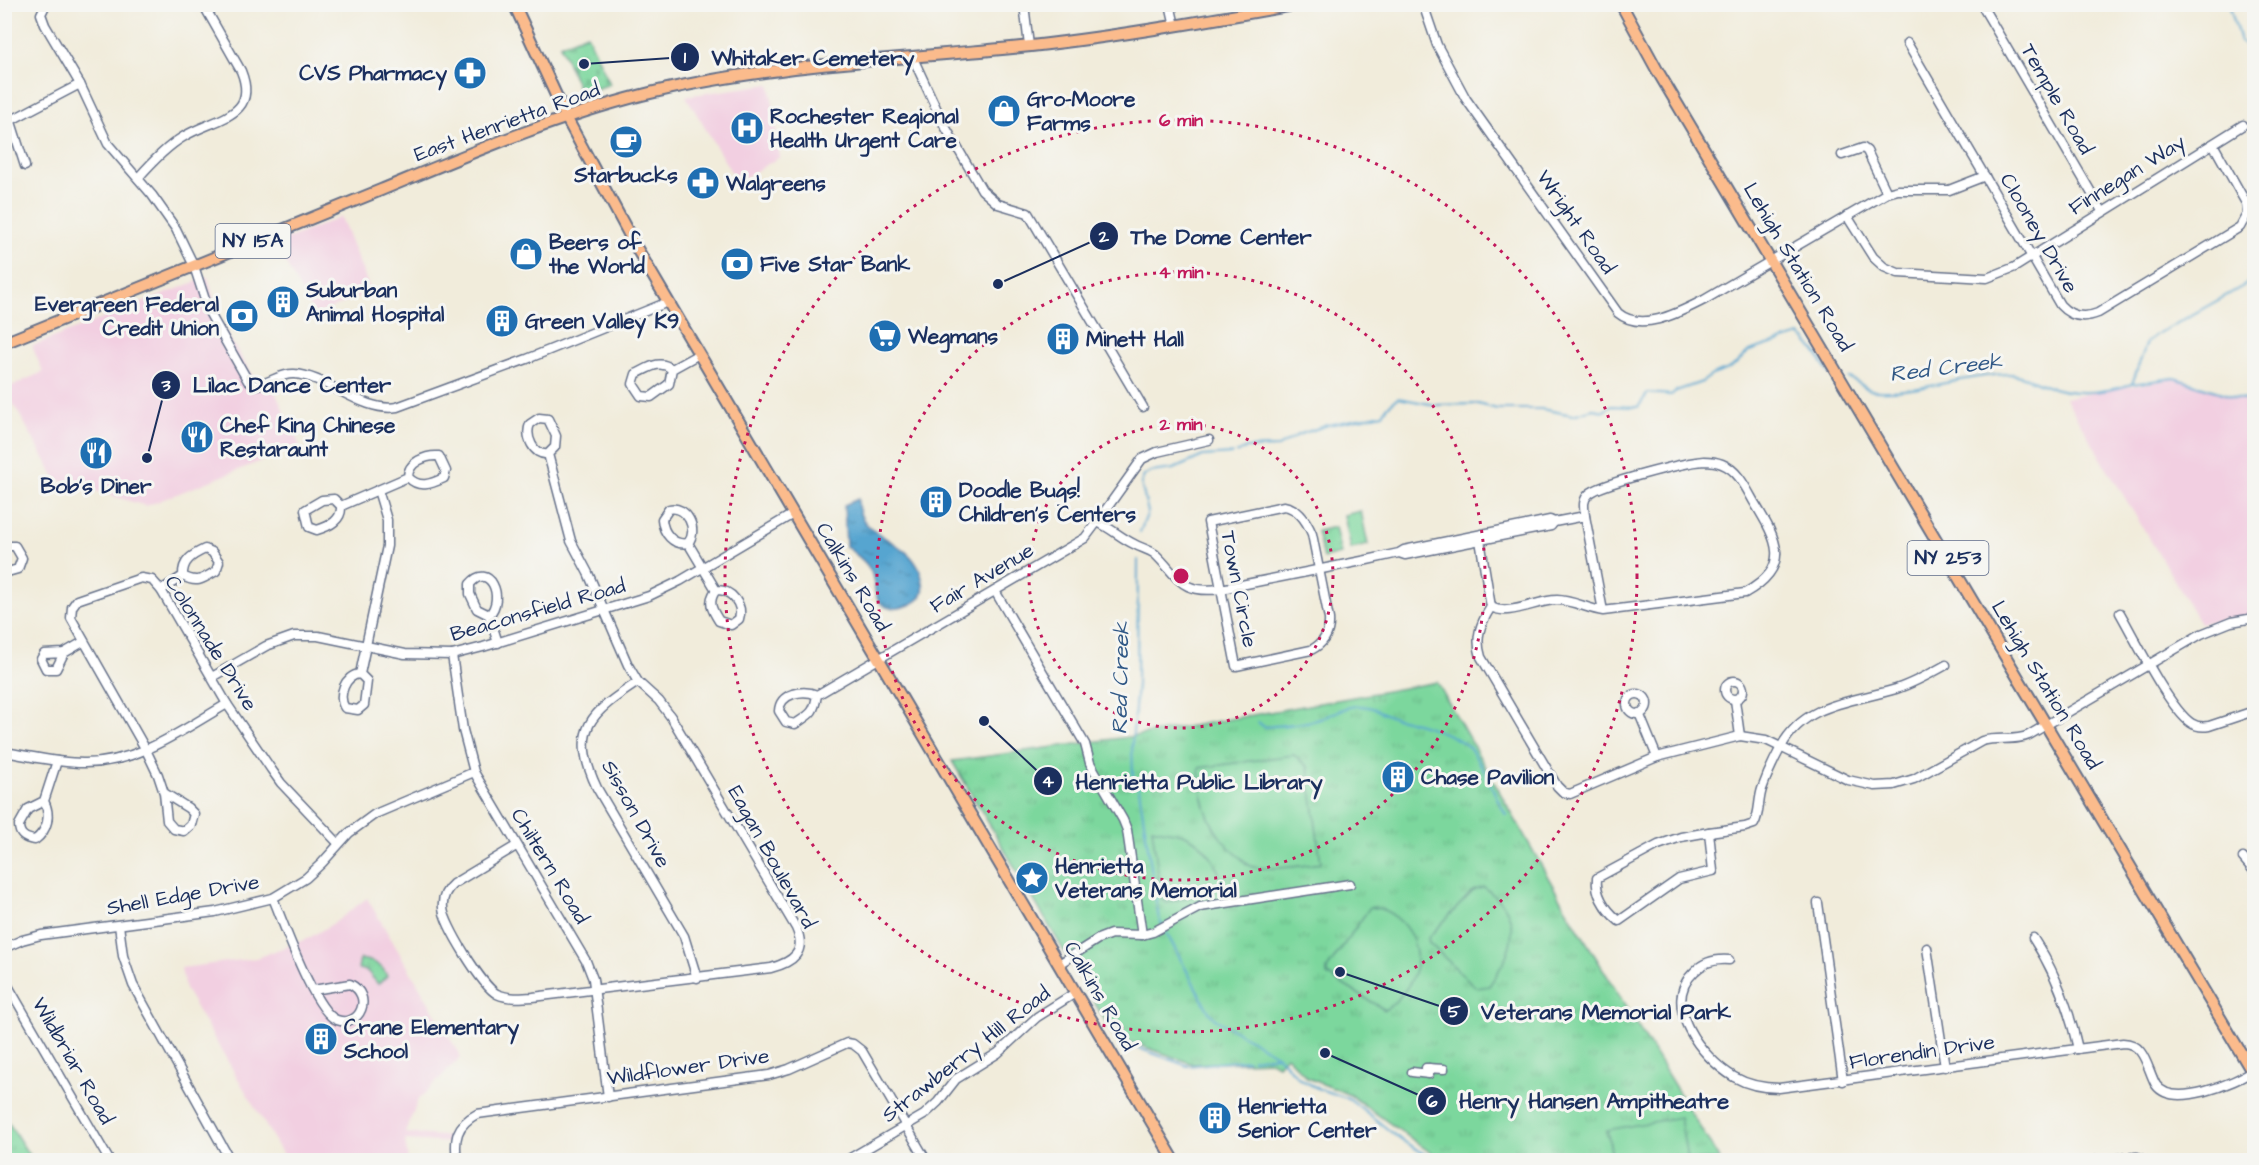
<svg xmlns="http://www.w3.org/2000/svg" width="2259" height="1165" font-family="'Architects Daughter',sans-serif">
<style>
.built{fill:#f2cfe1}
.grass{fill:url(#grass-tufts);stroke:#4c837e;stroke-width:1.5}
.cemetery{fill:url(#cemetery-stones);stroke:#4c837e;stroke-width:1.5}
.pitch{fill:#7cd79d;stroke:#4c837e;stroke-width:1.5}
.water{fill:url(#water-ripples);stroke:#386a97;stroke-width:1.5}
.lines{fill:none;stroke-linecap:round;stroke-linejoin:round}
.stream{stroke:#56a5d0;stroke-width:2}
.minor-casing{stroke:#66718a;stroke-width:11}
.major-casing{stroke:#66718a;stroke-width:14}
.minor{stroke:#fff;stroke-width:8}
.major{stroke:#fbbb8c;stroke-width:10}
.ring{fill:none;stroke:#c2185b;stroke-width:3;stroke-dasharray:3 6}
.labels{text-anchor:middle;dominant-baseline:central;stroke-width:6;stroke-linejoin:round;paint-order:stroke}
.shield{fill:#f6f6f2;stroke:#5d6b8a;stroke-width:1.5}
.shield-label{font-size:20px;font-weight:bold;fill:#1b2f5e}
.poi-label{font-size:21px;font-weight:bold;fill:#1b2f5e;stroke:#f6f6f2;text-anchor:start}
.street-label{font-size:21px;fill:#1b2f5e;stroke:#f6f6f2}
.water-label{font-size:22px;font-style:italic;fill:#305886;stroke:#f6f6f2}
.centre{fill:#c2185b;stroke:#f6f6f2;stroke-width:3}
.ring-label{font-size:18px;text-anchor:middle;font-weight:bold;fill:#c2185b;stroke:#f6f6f2;stroke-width:6;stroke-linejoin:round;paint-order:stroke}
.leader{fill:none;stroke:#1b2f5e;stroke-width:2}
.callout-dot{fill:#1b2f5e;stroke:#f6f6f2;stroke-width:2}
.mark-label{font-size:18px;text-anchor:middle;font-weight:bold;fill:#fff}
.callout-label{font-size:22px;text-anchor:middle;font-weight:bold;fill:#1b2f5e;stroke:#f6f6f2;stroke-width:6;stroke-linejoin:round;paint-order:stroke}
</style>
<defs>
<pattern id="grass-tufts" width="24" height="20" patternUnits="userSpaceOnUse" patternTransform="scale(1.5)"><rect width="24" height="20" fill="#7cd79d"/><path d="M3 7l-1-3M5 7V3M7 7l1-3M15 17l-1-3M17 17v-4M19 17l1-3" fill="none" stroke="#6bb98a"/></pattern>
<pattern id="cemetery-stones" width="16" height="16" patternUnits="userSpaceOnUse" patternTransform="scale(1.5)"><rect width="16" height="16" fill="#7cd79d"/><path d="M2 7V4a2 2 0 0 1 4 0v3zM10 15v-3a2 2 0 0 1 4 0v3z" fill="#6bb98a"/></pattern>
<pattern id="water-ripples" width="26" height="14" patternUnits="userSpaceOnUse" patternTransform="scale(1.5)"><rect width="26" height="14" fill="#56a5d0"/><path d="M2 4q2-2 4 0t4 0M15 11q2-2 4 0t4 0" fill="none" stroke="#4687ac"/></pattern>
</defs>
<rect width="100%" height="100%" fill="#f6f6f2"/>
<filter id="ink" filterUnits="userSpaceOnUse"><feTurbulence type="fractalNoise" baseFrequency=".0167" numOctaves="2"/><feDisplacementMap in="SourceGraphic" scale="12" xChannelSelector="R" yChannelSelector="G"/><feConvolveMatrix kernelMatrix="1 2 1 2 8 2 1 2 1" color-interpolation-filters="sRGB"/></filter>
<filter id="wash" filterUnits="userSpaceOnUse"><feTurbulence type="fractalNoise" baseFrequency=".008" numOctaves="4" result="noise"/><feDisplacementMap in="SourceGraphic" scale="24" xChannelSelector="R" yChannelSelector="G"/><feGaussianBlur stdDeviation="1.35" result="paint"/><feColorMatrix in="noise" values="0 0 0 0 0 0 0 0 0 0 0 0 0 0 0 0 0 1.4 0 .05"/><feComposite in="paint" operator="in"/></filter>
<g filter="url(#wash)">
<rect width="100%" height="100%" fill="#f1ecdb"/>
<!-- built -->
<g class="built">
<path d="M770,84L780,157L737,182L686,96Z"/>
<path d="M341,217L371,292L314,315L275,244Z"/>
<path d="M208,277L221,325L255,379L275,392L300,446L146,506L56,479L5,389L43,372L32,346Z"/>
<path d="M2179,378L2254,405V615L2200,623L2065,398Z"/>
<path d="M367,898L461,1057L418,1100L405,1133L453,1137V1143L405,1140L408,1160H286L185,989L181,968L256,958L309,938L337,921Z"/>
</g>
<!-- grass -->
<g class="grass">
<path d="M1335,527L1341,554L1323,558L1317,531Z"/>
<path d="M1437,682L1565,907L1720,1160H1441L1350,1095L1308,1078L1286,1056L1278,1065L1271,1061L1193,1064L1114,1036L952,761L1135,736Z"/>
<path d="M360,959C371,961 382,963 387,976L378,984L367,971L358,969Z"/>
<path d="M4,1117H5L32,1160H5Z"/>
</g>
<!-- cemetery -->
<path class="cemetery" d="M587,34L610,84L581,94L560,45Z"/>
<!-- pitch -->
<g class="pitch">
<path d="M1361,511L1368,545L1351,549L1344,515Z"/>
<path d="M1294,755L1308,767L1321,863C1305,865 1265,872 1251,866C1247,865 1243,860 1240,857C1210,834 1201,805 1199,768Z"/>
<path d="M1152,828C1162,831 1175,831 1185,835C1207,844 1218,866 1224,887L1167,903L1162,900Z"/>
<path d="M1484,887C1490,892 1497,897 1502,903C1523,930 1506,962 1489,986L1477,988L1429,943L1428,938L1473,891Z"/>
<path d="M1370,907C1401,909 1424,944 1414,973C1409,989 1397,1001 1385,1010L1327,975V969Z"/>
<path d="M1680,1117L1687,1159L1613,1160L1607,1130Z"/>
</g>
<!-- water -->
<path class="water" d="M858,499C856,539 905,535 920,571C922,578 925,586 923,593C919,605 893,613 883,605C871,596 877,579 869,568C864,559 853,553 846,546L844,505Z"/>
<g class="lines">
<!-- stream -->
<g class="stream">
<path d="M2229,4L2240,41L2254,51"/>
<path d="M1848,378C1859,380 1865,391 1876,391C1921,393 1964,375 2008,374C2020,373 2035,382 2047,386C2075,396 2104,393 2132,384L2147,342L2156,335L2254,280"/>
<path d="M2132,384L2174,378L2254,403"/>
<path d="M1237,453L1246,448L1278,447L1298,435L1328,425L1383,414L1387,407L1398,398L1435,405L1478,404L1497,409H1541L1573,415L1593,409L1604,411L1611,406L1638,407L1648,393L1671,395L1676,391L1702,382L1712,375L1726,370L1737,363L1749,351L1800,335C1813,344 1820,361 1830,374H1833"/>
<path d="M1140,532L1148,512L1141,483L1144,476L1150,472L1174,469L1203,456L1232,454"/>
<path d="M1138,560L1137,684L1132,744L1133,777L1139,789L1159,919L1209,1012L1215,1019L1277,1055L1300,1079L1319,1089L1350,1099L1401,1140L1435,1160"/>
<path d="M1258,722L1264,727C1283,725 1304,725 1323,718C1335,713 1343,707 1357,706C1375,705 1382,715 1396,718C1414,721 1461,736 1471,750C1485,769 1494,794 1506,815"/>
<path d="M1119,1041L1188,1066L1247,1060"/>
<path d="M1253,1059L1277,1055"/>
</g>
</g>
</g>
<g filter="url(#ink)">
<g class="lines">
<!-- minor casing -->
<g class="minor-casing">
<g id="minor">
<path d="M46,4L41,14L45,25L80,84L108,144L152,195L176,229L194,266L209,312L248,381L254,385C268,385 280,373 294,374C328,376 362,413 397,407L527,359L668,302"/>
<path d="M1024,4L1029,46"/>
<path d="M1170,4L1175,26"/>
<path d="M1423,4L1437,45L1466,99L1618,313C1642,333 1680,312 1704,300L1887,193L1898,190H1949L1985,176"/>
<path d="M1981,4L2102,211"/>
<path d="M1907,43L2060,305C2070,316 2083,319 2098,313L2240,227L2247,214L2246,203L2213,144"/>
<path d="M913,58L943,123L982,190L998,204L1028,213L1143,407"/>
<path d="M11,122L25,166"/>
<path d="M4,124L80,84"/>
<path d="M1842,155L1863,148L1867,151L1887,193"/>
<path d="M138,178C152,162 166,147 183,137C213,118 260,118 241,71L203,4"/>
<path d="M1847,216L1873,257L1884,267L1898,273L1987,278L2015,267L2243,125"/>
<path d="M672,369L669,384L651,397L641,396L633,384L636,374C649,368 659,359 672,369L699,354"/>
<path d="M1209,440L1157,452L1142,459L1097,522C1111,528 1121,538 1134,544C1141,548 1148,549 1155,554C1180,578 1180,594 1221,589L1367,560L1399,553L1404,550L1550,520L1554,522L1551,526L1405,555L1399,553"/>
<path d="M341,506C342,520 330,526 317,530L309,527L305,510L322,500L334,499L341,506L408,477C419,489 431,484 444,478L446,471L439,456C426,455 408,462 408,477"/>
<path d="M1284,506C1298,508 1307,522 1312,534L1329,619C1330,633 1324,643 1311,650L1236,666L1208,522Z"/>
<path d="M1554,522L1585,516"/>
<path d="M1480,540L1491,607"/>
<path d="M688,543C673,546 663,533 662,519L669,509C687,505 699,530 688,543L716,590C707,602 712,610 719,621L731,625L739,619C744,605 731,589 716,590"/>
<path d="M4,546H15L22,558L18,569L4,573"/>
<path d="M161,590L183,576C197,584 203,579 216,571L219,562L212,552L205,549C192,555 182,561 183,576"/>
<path d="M995,591L1085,744L1090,763L1123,820L1127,830L1142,935"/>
<path d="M1491,607C1480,624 1475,638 1481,657L1557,786L1563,792L1570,794L1657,757L1740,736L1766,740L1848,780L1875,786L1894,785L1914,779L1982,741C1998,736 2014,742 2029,735L2201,634L2231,622L2254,618"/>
<path d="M1491,607C1509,617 1536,600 1557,600C1572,600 1588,609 1603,611L1745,593C1793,566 1777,540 1754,502C1746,488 1738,470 1722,464C1717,462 1709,461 1704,461C1686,462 1599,484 1589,494C1582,500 1584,508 1585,516L1603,611"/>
<path d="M2120,613C2135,639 2169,708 2191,723C2197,727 2203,727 2209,726L2254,711"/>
<path d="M489,615L477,609L470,594V584C489,561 506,598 489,615L498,643"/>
<path d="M64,653L56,669H46L41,659L44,654L64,653L83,642"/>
<path d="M452,655L463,730L474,772L586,961L593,979L608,1097"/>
<path d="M360,674L367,681L364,705L358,710L345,708C337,696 345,675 360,674L387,546V520L378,490"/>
<path d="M212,677L266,646L294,636H318L405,654L452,655L483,647L649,596L680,581L793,514"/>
<circle cx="1734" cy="690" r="9"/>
<path d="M638,682C591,713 569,729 597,788L684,936L697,978"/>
<circle cx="1637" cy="704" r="10"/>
<path d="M817,695C814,714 810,714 795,724L786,722L779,711C780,693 803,689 817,695L1085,538L1097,522"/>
<path d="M1735,700L1740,736"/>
<path d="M1639,713L1657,757"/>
<path d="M4,752C30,756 57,763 83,763C137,764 182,730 227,704"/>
<path d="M164,793L188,808L194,814L191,825L184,831L174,829L167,821L164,793L158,775L146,750L71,618L72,607L77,600L141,578L152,580L161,590L227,704L271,769L281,783L338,843"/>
<path d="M44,801C51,815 48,830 35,840C25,839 19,835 19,825L28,809L44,801L57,761"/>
<path d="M1709,832L1713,871L1679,879L1619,921C1606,910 1595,896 1597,878L1658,845L1681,837Z"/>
<path d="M1709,832L1745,827L1754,824C1760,813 1758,801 1762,789C1767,775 1774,760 1781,747C1805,702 1853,702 1896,689C1914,683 1930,674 1946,665"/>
<path d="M516,846L453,884C446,890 442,898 443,908C444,924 482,986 497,994C508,999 521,998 533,997L771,968C793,962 807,952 796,928L671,717L659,701L638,682L628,665L588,573L571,541L548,454L555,447L556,436L548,419L539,418L530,424C525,436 533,456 548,454"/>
<path d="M2243,858L2254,871"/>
<path d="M273,898C283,922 315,1013 337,1020C360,1028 374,996 350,984L313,990"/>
<path d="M1818,903L1843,1081"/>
<path d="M119,925L123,956L133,985L230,1160"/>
<path d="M2033,938C2056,973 2069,1008 2078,1049"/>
<path d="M4,948L22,940L41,935L215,912L273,898L306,878L322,863L349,833L375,814L474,772"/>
<path d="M1927,948L1945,1067"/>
<path d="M1729,960C1716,959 1705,961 1695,971C1659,1004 1702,1058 1734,1077C1748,1085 1763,1088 1779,1088L2123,1043C2145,1043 2147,1069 2156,1085C2173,1109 2236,1083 2254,1070"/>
<path d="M1059,964L1098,939L1111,934L1142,935L1153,932L1200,907L1350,884"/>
<path d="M4,979L109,1160"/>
<path d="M1426,1068L1444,1069"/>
<path d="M1412,1072L1429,1074V1068"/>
<path d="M457,1160C454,1139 456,1125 477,1114L769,1075L789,1069L847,1043L853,1044L862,1051L926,1160"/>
<path d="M847,1160L924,1115L938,1102L956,1079L998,1053L1037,1017L1075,993"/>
<path d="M2097,1160L2137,1157L2145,1160"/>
</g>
</g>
<!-- major casing -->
<g class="major-casing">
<g id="major">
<path d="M514,4L566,117L636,247L1174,1160"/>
<path d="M1621,4L1657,70L2254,1075"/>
<path d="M4,343C130,292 255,241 381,190C466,155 552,118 642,95C769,63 901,60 1031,46C1121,36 1210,20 1299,4"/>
</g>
</g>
<!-- minor -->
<use href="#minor" class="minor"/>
<!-- major -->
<use href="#major" class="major"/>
</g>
</g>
<!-- distance rings -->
<g class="ring">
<circle cx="1181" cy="576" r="152"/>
<circle cx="1181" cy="576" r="304"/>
<circle cx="1181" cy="576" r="456"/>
</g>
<!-- icons -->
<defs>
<g id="pharmacy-disc" transform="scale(1.725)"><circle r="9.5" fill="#1f6fb2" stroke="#f6f6f2"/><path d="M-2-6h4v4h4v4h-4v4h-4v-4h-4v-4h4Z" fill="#fff"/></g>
<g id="shop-disc" transform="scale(1.725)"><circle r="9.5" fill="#1f6fb2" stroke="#f6f6f2"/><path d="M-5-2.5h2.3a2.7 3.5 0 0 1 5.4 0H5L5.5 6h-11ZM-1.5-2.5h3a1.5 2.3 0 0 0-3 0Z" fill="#fff"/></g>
<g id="hospital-disc" transform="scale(1.725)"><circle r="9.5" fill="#1f6fb2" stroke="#f6f6f2"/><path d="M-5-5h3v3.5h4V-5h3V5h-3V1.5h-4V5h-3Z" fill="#fff"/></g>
<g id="cafe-disc" transform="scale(1.725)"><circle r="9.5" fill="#1f6fb2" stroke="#f6f6f2"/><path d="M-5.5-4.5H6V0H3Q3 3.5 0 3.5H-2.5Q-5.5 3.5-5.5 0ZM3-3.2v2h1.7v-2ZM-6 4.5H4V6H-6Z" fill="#fff"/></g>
<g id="bank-disc" transform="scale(1.725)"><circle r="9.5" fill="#1f6fb2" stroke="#f6f6f2"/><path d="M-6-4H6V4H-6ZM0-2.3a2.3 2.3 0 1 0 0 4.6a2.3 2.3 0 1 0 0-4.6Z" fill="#fff"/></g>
<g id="building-disc" transform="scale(1.725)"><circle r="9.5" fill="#1f6fb2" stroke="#f6f6f2"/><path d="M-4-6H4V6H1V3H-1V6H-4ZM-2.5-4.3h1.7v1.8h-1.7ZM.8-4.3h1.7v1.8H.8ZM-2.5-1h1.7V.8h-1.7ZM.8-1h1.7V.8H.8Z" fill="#fff"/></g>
<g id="supermarket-disc" transform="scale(1.725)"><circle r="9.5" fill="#1f6fb2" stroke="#f6f6f2"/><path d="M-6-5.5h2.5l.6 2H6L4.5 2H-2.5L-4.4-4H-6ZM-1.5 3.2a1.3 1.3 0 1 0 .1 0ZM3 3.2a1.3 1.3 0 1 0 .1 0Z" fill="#fff"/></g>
<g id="restaurant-disc" transform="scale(1.725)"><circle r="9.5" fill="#1f6fb2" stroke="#f6f6f2"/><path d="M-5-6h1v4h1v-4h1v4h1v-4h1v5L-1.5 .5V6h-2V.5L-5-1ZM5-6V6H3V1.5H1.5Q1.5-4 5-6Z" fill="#fff"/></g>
<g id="sight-disc" transform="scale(1.725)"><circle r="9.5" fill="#1f6fb2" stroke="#f6f6f2"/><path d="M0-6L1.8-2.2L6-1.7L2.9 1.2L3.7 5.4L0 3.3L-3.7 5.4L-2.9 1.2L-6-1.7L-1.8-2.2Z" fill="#fff"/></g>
</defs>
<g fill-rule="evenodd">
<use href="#pharmacy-disc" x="470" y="73"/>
<use href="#shop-disc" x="1004" y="111"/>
<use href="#hospital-disc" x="747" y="128"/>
<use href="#cafe-disc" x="626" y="142"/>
<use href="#pharmacy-disc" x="703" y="183"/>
<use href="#shop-disc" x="526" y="254"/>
<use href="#bank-disc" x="737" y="264"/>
<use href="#building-disc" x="283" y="302"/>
<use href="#bank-disc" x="242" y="316"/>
<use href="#building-disc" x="502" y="321"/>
<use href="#supermarket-disc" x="885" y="336"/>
<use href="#building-disc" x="1063" y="339"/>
<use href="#restaurant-disc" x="197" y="437"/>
<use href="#restaurant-disc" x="96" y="453"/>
<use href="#building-disc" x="936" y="502"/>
<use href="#building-disc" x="1398" y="777"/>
<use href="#sight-disc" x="1032" y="878"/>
<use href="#building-disc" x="321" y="1039"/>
<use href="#building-disc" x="1215" y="1118"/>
</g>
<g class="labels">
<!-- shield labels -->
<g class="shield">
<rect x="215.5" y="224" width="75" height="34" rx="4.5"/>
<rect x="1907.5" y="541" width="81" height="34" rx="4.5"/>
</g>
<g class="shield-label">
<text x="253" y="241">NY 15A</text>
<text x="1948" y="558">NY 253</text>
</g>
<!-- poi labels -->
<g class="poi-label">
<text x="447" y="73" text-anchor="end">CVS Pharmacy</text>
<text x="1027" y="99">Gro-Moore<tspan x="1027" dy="24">Farms</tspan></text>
<text x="770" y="116">Rochester Regional<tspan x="770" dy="24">Health Urgent Care</tspan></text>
<text x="626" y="175" text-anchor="middle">Starbucks</text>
<text x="726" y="183">Walgreens</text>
<text x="549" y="242">Beers of<tspan x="549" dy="24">the World</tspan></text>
<text x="760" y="264">Five Star Bank</text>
<text x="306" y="290">Suburban<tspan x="306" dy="24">Animal Hospital</tspan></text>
<text x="219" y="304" text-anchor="end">Evergreen Federal<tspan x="219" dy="24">Credit Union</tspan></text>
<text x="525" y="321">Green Valley K9</text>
<text x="908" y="336">Wegmans</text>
<text x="1086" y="339">Minett Hall</text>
<text x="220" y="425">Chef King Chinese<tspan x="220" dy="24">Restaraunt</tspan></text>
<text x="96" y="486" text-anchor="middle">Bob's Diner</text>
<text x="959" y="490">Doodle Bugs!<tspan x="959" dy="24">Children's Centers</tspan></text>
<text x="1421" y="777">Chase Pavilion</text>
<text x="1055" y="866">Henrietta<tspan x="1055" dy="24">Veterans Memorial</tspan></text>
<text x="344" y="1027">Crane Elementary<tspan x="344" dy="24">School</tspan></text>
<text x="1238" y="1106">Henrietta<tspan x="1238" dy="24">Senior Center</tspan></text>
</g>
<!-- street labels -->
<g class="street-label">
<text transform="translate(2057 99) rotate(60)">Temple Road</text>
<text transform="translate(507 122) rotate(-20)">East Henrietta Road</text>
<text transform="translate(2127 175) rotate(-32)">Finnegan Way</text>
<text transform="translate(1576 222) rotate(55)">Wright Road</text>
<text transform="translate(2039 233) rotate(60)">Clooney Drive</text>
<text transform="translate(1798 267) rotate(59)">Lehigh Station Road</text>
<text transform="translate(853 577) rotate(59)">Calkins Road</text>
<text transform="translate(982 578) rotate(-31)">Fair Avenue</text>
<text transform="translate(1239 589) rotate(79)">Town Circle</text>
<text transform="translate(538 610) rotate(-16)">Beaconsfield Road</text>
<text transform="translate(211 643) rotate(58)">Colonnade Drive</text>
<text transform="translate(2046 685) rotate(59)">Lehigh Station Road</text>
<text transform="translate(636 814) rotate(61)">Sisson Drive</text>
<text transform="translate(772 857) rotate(61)">Eagan Boulevard</text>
<text transform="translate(550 866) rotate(59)">Chiltern Road</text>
<text transform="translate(183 895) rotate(-10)">Shell Edge Drive</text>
<text transform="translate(1100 996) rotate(60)">Calkins Road</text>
<text transform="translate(1922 1052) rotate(-8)">Florendin Drive</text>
<text transform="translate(966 1054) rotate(-38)">Strawberry Hill Road</text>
<text transform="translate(73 1061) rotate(60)">Wildbriar Road</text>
<text transform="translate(688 1067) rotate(-8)">Wildflower Drive</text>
</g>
<!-- water labels -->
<g class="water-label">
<text transform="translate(1946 368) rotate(-7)">Red Creek</text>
<text transform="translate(1121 678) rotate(-89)">Red Creek</text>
</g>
</g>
<circle cx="1181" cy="576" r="9" class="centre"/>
<g class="ring-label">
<text x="1181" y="126">6 min</text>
<text x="1181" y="278">4 min</text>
<text x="1181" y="430">2 min</text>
</g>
<!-- callouts -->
<path class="leader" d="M584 64L685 57M998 284L1104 236M147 458L166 385M984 721L1048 781M1340 972L1454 1011M1325 1053L1432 1101"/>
<g class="callout-dot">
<circle cx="584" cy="64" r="6"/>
<circle cx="998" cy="284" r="6"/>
<circle cx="147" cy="458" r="6"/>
<circle cx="984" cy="721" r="6"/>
<circle cx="1340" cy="972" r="6"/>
<circle cx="1325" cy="1053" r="6"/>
<circle cx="685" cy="57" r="15"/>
<circle cx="1104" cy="236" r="15"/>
<circle cx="166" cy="385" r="15"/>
<circle cx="1048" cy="781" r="15"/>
<circle cx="1454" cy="1011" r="15"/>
<circle cx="1432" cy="1101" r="15"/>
</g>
<g class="mark-label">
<text x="685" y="63">1</text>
<text x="1104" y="242">2</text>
<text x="166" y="391">3</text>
<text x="1048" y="787">4</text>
<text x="1454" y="1017">5</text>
<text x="1432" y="1107">6</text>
</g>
<g class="callout-label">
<text x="813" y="65">Whitaker Cemetery</text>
<text x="1221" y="244">The Dome Center</text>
<text x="292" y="392">Lilac Dance Center</text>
<text x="1199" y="789">Henrietta Public Library</text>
<text x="1606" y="1019">Veterans Memorial Park</text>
<text x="1594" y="1108">Henry Hansen Ampitheatre</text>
</g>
<!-- margin -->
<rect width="2259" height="1165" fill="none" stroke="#f6f6f2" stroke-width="24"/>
</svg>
